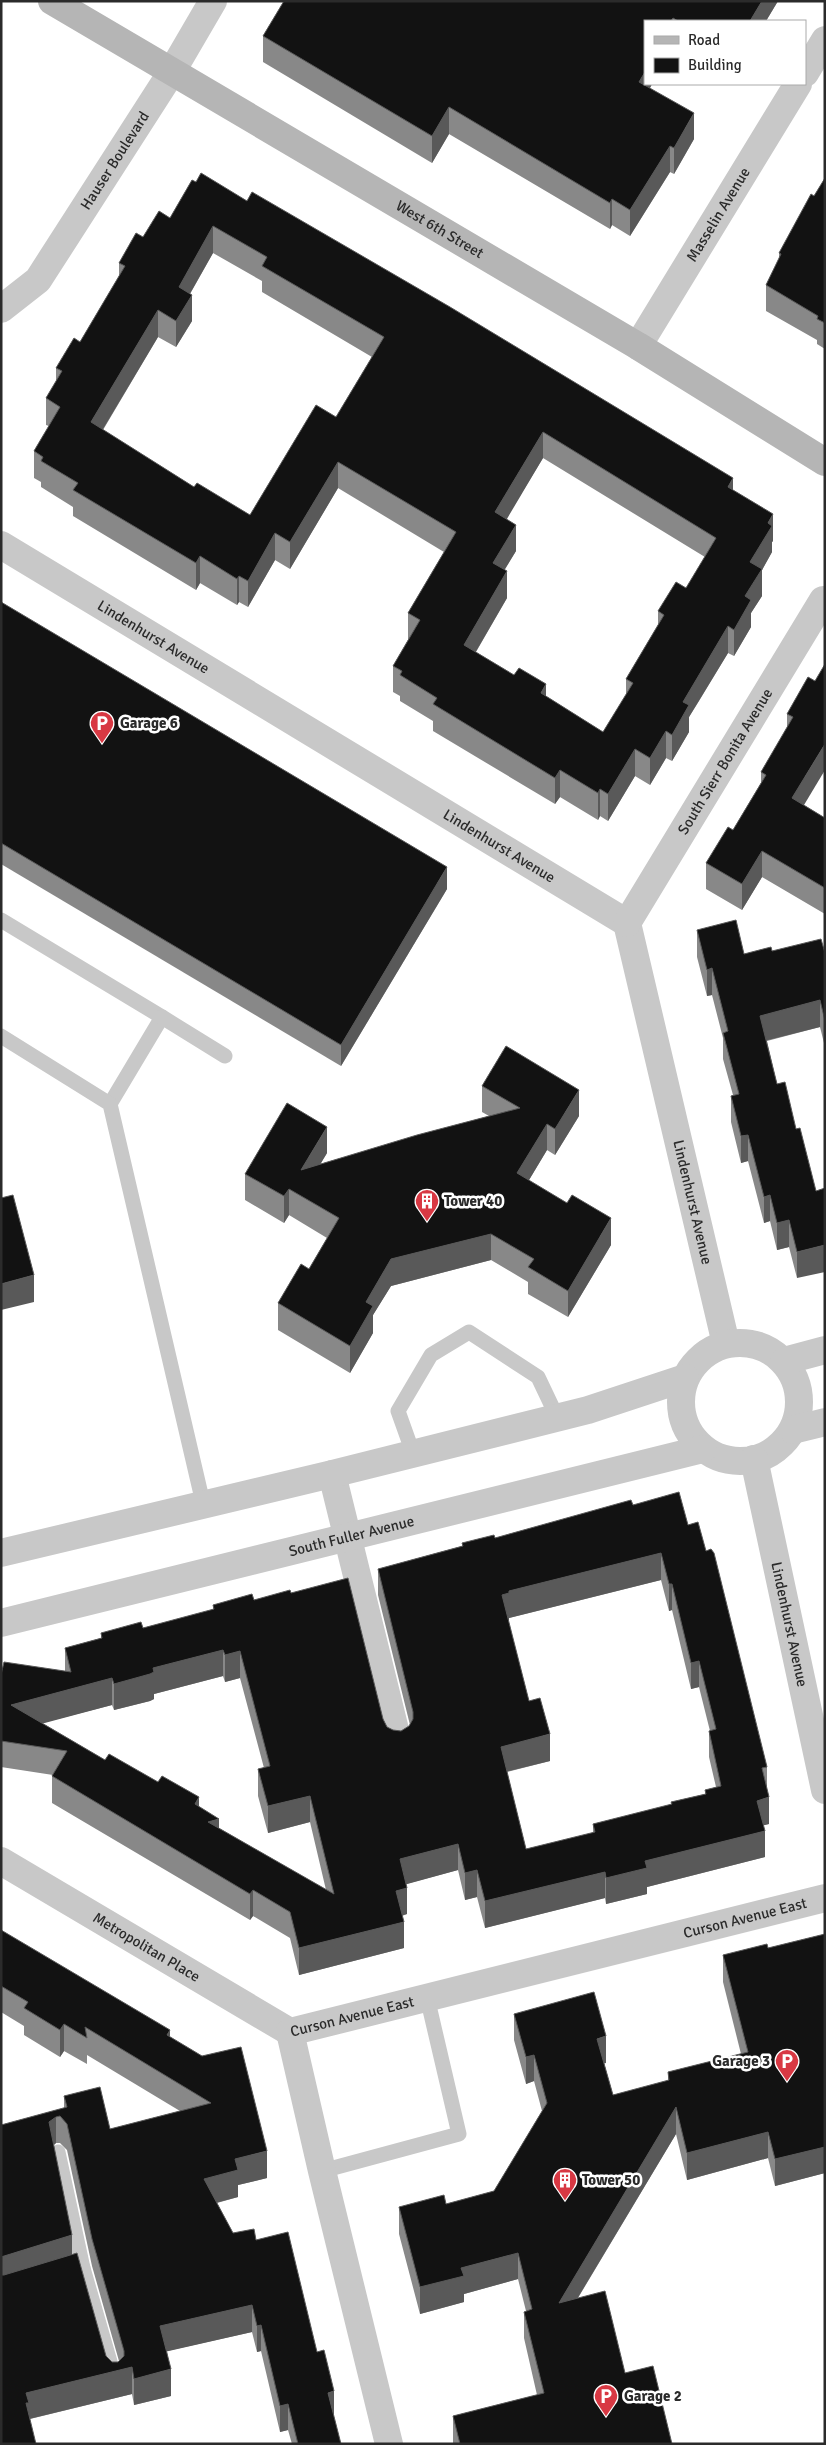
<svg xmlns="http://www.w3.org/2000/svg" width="826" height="2445" font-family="Signika,sans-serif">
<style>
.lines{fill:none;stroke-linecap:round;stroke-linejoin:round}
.service{stroke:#c8c8c8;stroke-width:15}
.minor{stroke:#c8c8c8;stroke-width:28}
.tertiary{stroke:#c8c8c8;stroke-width:28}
.secondary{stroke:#b5b5b5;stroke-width:28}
.wall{fill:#888;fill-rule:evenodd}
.shaded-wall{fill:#595959}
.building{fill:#121212;stroke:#595959;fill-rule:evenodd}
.labels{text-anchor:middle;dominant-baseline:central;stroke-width:5;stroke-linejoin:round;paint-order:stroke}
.street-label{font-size:15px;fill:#2b2b2b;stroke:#fff}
.poi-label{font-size:15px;font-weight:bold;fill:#2b2b2b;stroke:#fff;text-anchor:start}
</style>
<rect width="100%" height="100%" fill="#fff"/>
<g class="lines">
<!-- service -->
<g class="service">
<path d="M1,920L162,1017L110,1104"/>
<path d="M162,1017L225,1056"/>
<path d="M1,1036L110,1104L203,1503"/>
<path d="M413,1453L398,1411L431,1355L469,1332L538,1377L557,1417"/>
<path d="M58,2152L83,2268L63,2274"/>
<path d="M322,2171L459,2134L427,1997"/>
<path d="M83,2268L115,2379"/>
</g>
<!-- minor -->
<g class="minor">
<path d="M805,73L825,40"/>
<path id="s1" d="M638,346L798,84"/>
<path id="s2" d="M1,545L627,923L726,1344"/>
<path id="s3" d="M627,923L823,600"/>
<circle cx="740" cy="1402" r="59"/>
<path d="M784,1361L825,1350"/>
<path d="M793,1430L825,1422"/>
<path id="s4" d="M754,1459L825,1790"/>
<path d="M332,1474L398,1742"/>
<path d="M1,1553L332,1474L588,1410L685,1378"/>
<path id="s5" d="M1,1623L703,1449"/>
<path id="s6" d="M1,1861L290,2032"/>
<path id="s7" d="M290,2032L825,1898"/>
<path d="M290,2032L322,2171L389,2444"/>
</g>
<!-- tertiary -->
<path class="tertiary" id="s8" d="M1,309L38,280L171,73L213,1"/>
<!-- secondary -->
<path class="secondary" id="s9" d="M52,1L638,346L825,462"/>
</g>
<!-- wall -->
<g class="wall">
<path d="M284,1H778L766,21H645V84H652L650,88L694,139L674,174L670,172L630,236L612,225L610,229L449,134L432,163L263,62V36Z"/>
<path d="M825,178V349L817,344V340L766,311V285L779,259V253Z"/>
<path d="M192,180L733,490L773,541L772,542V552L762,570V596L751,613V627L734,656L728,653L699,701L689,717V732L672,761L666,758L650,785L635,776L608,821L600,816L598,820L560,797L555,804L433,731V721L400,701V696L393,692V666L408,640V613L444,552L338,488L290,569L275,560L248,607L239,602L237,605L200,583L196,590L73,516V507L41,487V482L34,478V451L49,426L46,425V398L56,382V368L80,342L119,276V263L143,237L170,218ZM213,253L262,281V292L372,357L336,417L250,515L194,487L103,430L158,337L176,347L192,321L190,294ZM543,458L705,557L686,588L658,611V625L626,679V695L603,732L476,652L507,598L504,570L516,551L506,519Z"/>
<path d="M1,602L447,889L341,1066L1,864Z"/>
<path d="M808,677L804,805L825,818V914L762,877L742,910L706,889V863L733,830L761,783V772L787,728V714Z"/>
<path d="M697,930L744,954L772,951L825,953V1047L820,1027L767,1041L777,1084L796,1129L800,1128L797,1278L789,1247L777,1250L770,1221L764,1223L748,1161L741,1163L731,1122V1096L733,1095L723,1059V1038L712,995L707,996L697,957Z"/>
<path d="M482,1086L579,1116L555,1155L547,1150L529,1180L611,1245L568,1317L528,1294V1282L491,1260L391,1286L373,1315V1333L350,1373L278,1330V1303L309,1269L327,1238L289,1215L284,1223L245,1200V1174L327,1153L320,1164L489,1116L482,1112Z"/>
<path d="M633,1505L688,1525L767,1767V1790L769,1824L763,1825L765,1857L647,1887V1894L606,1904L605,1898L485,1928L477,1897L465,1900L458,1870L406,1884L407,1914L402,1916L404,1948L299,1975L290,1938L253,1916L250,1920L52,1803V1776L53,1775L1,1767V1675L65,1671V1648L101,1638V1633L143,1628L213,1610V1605L254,1600L291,1593L383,1719L387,1727L393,1730L401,1731L409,1726L410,1725L378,1595V1569L462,1546V1543L495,1538ZM661,1580L669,1611L672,1610L691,1689L699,1687L710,1731H709V1757L716,1787L705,1790V1794L671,1802V1805L593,1824V1833L526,1849L507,1772L550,1761L529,1701L508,1620H509V1618ZM223,1676L225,1682L240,1678L264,1768L258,1769V1796L268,1833L310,1822L326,1890L219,1828L199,1807L105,1760L42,1723L112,1705L114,1710L150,1701L154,1699V1694Z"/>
<path d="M1,1930L170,2037L267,2178L238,2185V2197L217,2203L233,2233L256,2240L317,2352L341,2444H292L288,2430L280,2432L261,2351L257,2352L252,2332L167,2351L171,2396L134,2405L132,2394L30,2419L1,2444V2125L64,2108V2096L110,2129L180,2111L87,2055V2064L64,2051L60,2057L24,2035V2026L1,2012ZM56,2143H60L67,2150L92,2266L119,2361L118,2362H112L106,2356L72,2255L54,2145Z"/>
<path d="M825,1934V2173L775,2186L768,2158L687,2180L676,2134L578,2298L625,2373L672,2444H453V2416L537,2395L524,2338V2312L526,2311L518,2279L464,2294V2302L420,2314L399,2234V2207L446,2204L494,2191L542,2111L534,2081L526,2084L514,2040V2014L606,2063H604L613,2095L668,2081V2072L741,2054L723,1982V1955L768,1948Z"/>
</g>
<!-- shaded-wall -->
<g class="shaded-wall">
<path d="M762,1H778L766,21H750Z"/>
<path d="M645,72V84H652L639,109V82Z"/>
<path d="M449,107V134L432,163V136Z"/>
<path d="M694,113V139L674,174V148Z"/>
<path d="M670,146V172L630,236V210Z"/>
<path d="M612,199V225L610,229V203Z"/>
<path d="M213,226V253L179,313V287Z"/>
<path d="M192,295V321L176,347V321Z"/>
<path d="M158,310V337L91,449V422Z"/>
<path d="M543,432V458L495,539V512Z"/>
<path d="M338,462V488L290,569V542Z"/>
<path d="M733,478V504L728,487Z"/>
<path d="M773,514V541L772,542V552L762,570V596L751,613V627L734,656V630L745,596L750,562L768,523Z"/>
<path d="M516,525V551L493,589V563Z"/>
<path d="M275,533V560L248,607V581Z"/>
<path d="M200,556V583L196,590V563Z"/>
<path d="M507,571V598L464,672V645Z"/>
<path d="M239,576V602L237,605V579Z"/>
<path d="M728,626V653L689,717V732L672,761V735L683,702Z"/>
<path d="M546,684V711L541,693Z"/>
<path d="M666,731V758L650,785V758Z"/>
<path d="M825,744V770L792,825V798Z"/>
<path d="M635,749V776L608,821V794Z"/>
<path d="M560,770V797L555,804V778Z"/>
<path d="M600,789V816L598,820V793Z"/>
<path d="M762,851V877L742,910V884Z"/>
<path d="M447,867V889L341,1066V1045Z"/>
<path d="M712,968V995L707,996V970Z"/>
<path d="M820,1000V1027L760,1042V1016Z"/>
<path d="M579,1090V1116L555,1155V1129Z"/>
<path d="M547,1124V1150L517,1200V1173Z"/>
<path d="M327,1127V1153L301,1197V1170Z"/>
<path d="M748,1135V1161L741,1163V1136Z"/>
<path d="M289,1189V1215L284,1223V1196Z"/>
<path d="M770,1195V1221L764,1223V1197Z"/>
<path d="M611,1218V1245L568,1317V1291Z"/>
<path d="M789,1220V1247L777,1250V1223Z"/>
<path d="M491,1234V1260L391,1286L373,1315V1333L350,1373V1346L366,1302L391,1259Z"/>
<path d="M825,1245V1272L797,1278V1252Z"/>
<path d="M34,1275V1302L1,1310V1284Z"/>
<path d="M661,1553V1580L509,1618V1620L502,1622V1595L509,1591Z"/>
<path d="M669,1584H672V1610L669,1611Z"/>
<path d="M223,1650V1676L154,1694V1699L150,1701L114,1710V1684L153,1668Z"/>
<path d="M240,1651V1678L225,1682V1655Z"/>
<path d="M699,1661V1687L691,1689V1663Z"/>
<path d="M112,1678V1705L11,1732V1705Z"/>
<path d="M550,1734V1761L501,1773V1747Z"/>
<path d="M310,1796V1822L268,1833V1806Z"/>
<path d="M199,1797V1824L195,1804Z"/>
<path d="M769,1797V1824L757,1827V1801Z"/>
<path d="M219,1819V1845L208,1822Z"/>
<path d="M765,1831V1857L647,1887V1894L606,1904V1878L645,1861Z"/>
<path d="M458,1844V1870L400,1886V1859Z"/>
<path d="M477,1870V1897L465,1900V1873Z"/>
<path d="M605,1872V1898L485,1928V1901Z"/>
<path d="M407,1888V1914L396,1917V1891Z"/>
<path d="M253,1890V1916L250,1920V1894Z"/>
<path d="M404,1922V1948L299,1975V1948Z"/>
<path d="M64,2024V2051L60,2057V2030Z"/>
<path d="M170,2030V2056L167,2035Z"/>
<path d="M606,2036V2063L597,2065V2039Z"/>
<path d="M534,2055V2081L526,2084V2057Z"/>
<path d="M676,2107V2134L559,2329V2303Z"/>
<path d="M56,2117V2143L49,2149V2122Z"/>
<path d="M768,2132V2158L687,2180V2153Z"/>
<path d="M825,2147V2173L775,2186V2159Z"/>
<path d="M267,2151V2178L238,2185V2197L204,2206V2179L235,2159Z"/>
<path d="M72,2235V2262L1,2283V2257Z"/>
<path d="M518,2253V2279L464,2294V2302L420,2314V2287L461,2268Z"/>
<path d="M252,2305V2332L160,2353V2326Z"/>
<path d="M261,2325V2351L257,2352V2326Z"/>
<path d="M132,2367V2394L29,2419L26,2430V2393Z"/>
<path d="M171,2369V2396L134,2405V2379Z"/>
<path d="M334,2391V2418L328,2393Z"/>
<path d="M288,2404V2430L280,2432V2406Z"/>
</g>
<!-- building -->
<g class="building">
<path d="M284,1H762L750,21H678L673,18L671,21H645V72L639,82L694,113L674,148L670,146L630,210L612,199L610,203L449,107L432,136L263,36Z"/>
<path d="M201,173L247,201L252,192L450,307L733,478L728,487L773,514L768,523L772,526L750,562L762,569L745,596L751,600L734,630L728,626L699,675L683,702L689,705L672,735L666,731L650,758L635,749L608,794L600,789L598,793L560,770L555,778L433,704L437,698L400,675L402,671L393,666L420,620L408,613L456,532L338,462L290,542L275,533L248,581L239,576L237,579L200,556L196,563L73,490L78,483L41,461L43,457L34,451L60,407L46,398L62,371L56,368L74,338L80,342L109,293L125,266L119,263L136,233L143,237L159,211L170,218L192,180L196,182ZM213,226L267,257L262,266L384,337L336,417L316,405L250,515L197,483L194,487L91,422L158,310L176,321L192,295L179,287ZM543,432L716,538L686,588L676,582L658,611L664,615L626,679L633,683L603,732L541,693L546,684L519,668L514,675L464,645L507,571L493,563L516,525L495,512Z"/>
<path d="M825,178V323L817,319L818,316L766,285L781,254L779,253L811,194L814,196Z"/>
<path d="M1,602L447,867L341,1045L1,843Z"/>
<path d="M825,664V744L792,798L825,818V888L762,851L742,884L706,863L728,827L733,830L766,775L761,772L793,717L787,714L808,677L815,681Z"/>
<path d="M736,920L744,954L771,947L772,951L821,939L825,953V1021L820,1000L760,1016L777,1084L785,1082L796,1129L800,1128L816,1191L825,1188V1245L797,1252L789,1220L777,1223L770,1195L764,1197L748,1135L741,1136L731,1096L739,1094L723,1033L728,1031L712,968L707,970L697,930Z"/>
<path d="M506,1046L579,1090L555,1129L547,1124L517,1173L567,1203L572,1195L611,1218L568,1291L528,1267L534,1259L491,1234L391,1259L366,1302L373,1306L350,1346L278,1303L301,1264L309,1269L339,1218L289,1189L284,1196L245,1174L287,1103L327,1127L301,1170L417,1135L520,1108L482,1086Z"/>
<path d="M13,1195L34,1275L1,1284V1198Z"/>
<path d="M679,1492L688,1525L698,1522L706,1551L711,1549L714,1553L767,1767L762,1768L769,1797L757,1801L765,1831L645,1861L647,1868L606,1878L605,1872L485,1901L477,1870L465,1873L458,1844L400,1859L407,1888L396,1891L404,1922L299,1948L290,1912L253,1890L250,1894L52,1776L67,1751L1,1741V1675L4,1662L71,1672L65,1648L102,1638L101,1633L141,1622L143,1628L214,1609L213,1605L252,1594L254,1600L290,1590L291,1593L348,1578L383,1719L387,1727L393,1730L401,1731L409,1726L413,1719V1712L378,1569L463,1546L462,1543L494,1535L495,1538L631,1500L633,1505ZM661,1553L669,1584H672L691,1663L699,1661L716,1729L709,1731L721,1786L705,1790L706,1794L671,1802L672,1804L593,1824L595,1832L526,1849L501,1747L550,1734L540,1698L529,1701L502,1595L509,1593V1591ZM223,1650L225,1655L240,1651L270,1766L258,1769L268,1806L310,1796L334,1894L208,1822L219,1819L195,1804L199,1797L162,1776L158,1782L109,1754L105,1760L11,1705L112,1678L114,1684L150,1674L154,1672L153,1668Z"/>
<path d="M1,1930L170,2030L167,2035L202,2056L241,2047L267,2151L235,2159L238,2170L204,2179L233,2233L254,2229L256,2240L288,2232L317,2352L324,2350L334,2391L328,2393L341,2444H298L288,2404L280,2406L261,2325L257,2326L252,2305L160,2326L171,2369L134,2379L132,2367L26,2393L29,2403H26L36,2444H1V2275H4L77,2253L106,2356L112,2362H118L124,2356V2351L92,2239L67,2124L60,2116L56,2117L49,2122L72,2235L1,2257V2125L67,2107L64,2096L100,2087L110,2129L211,2103L85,2027L87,2038L64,2024L60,2030L24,2008L28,2002L1,1986Z"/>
<path d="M825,1934V2147L775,2159L768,2132L687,2153L676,2107L559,2303L605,2291L625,2373L653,2366L672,2444H460L453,2416L544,2393L524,2312L532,2309L518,2253L461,2268L464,2276L420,2287L399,2207L444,2195L446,2204L494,2191L547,2103L534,2055L526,2057L514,2014L594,1992L606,2036L597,2039L613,2095L669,2080L668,2072L748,2052L723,1955L767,1944L768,1948Z"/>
</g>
<!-- icons -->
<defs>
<g id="parking-pin" transform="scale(1.25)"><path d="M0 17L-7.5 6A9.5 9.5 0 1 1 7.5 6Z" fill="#d83843" stroke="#fff"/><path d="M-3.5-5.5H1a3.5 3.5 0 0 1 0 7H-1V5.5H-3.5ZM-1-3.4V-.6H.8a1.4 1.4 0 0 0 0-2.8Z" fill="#fff"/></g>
<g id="building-pin" transform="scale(1.25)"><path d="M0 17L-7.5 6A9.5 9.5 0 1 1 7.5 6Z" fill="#d83843" stroke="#fff"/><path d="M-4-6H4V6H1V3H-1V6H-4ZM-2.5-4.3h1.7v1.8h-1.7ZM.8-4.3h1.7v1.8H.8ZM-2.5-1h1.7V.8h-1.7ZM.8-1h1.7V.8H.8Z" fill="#fff"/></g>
</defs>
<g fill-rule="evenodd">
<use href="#parking-pin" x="102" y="723"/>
<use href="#building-pin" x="427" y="1201"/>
<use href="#parking-pin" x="787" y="2061"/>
<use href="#building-pin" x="565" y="2180"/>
<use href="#parking-pin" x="606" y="2396"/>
</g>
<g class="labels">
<!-- street labels -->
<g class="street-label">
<text stroke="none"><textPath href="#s8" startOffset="189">Hauser Boulevard</textPath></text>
<text stroke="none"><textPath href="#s1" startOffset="154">Masselin Avenue</textPath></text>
<text stroke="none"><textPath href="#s9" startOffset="450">West 6th Street</textPath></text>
<text stroke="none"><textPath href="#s2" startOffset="178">Lindenhurst Avenue</textPath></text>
<text stroke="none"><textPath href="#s3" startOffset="189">South Sierr Bonita Avenue</textPath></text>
<text stroke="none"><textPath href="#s2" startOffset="582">Lindenhurst Avenue</textPath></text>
<text stroke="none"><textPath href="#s2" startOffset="1018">Lindenhurst Avenue</textPath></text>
<text stroke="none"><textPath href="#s5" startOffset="361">South Fuller Avenue</textPath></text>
<text stroke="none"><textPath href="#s4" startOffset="169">Lindenhurst Avenue</textPath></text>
<text stroke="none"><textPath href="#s7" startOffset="469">Curson Avenue East</textPath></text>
<text stroke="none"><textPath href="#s6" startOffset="169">Metropolitan Place</textPath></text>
<text stroke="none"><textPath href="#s7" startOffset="64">Curson Avenue East</textPath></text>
</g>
<!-- poi labels -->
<g class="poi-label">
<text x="120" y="723">Garage 6</text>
<text x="444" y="1201">Tower 40</text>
<text x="770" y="2061" text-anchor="end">Garage 3</text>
<text x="582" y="2180">Tower 50</text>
<text x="624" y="2396">Garage 2</text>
</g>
</g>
<!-- border -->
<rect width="826" height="2445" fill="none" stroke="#2b2b2b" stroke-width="5"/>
<!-- legend -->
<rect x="644" y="20" width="162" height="65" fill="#ffffff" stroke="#aaaaaa"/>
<rect x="654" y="36" width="25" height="8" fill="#b5b5b5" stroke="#aaaaaa"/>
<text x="688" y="45" font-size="15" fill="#2b2b2b">Road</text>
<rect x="654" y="58" width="25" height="15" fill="#121212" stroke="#aaaaaa"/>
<text x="688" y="70" font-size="15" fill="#2b2b2b">Building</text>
</svg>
